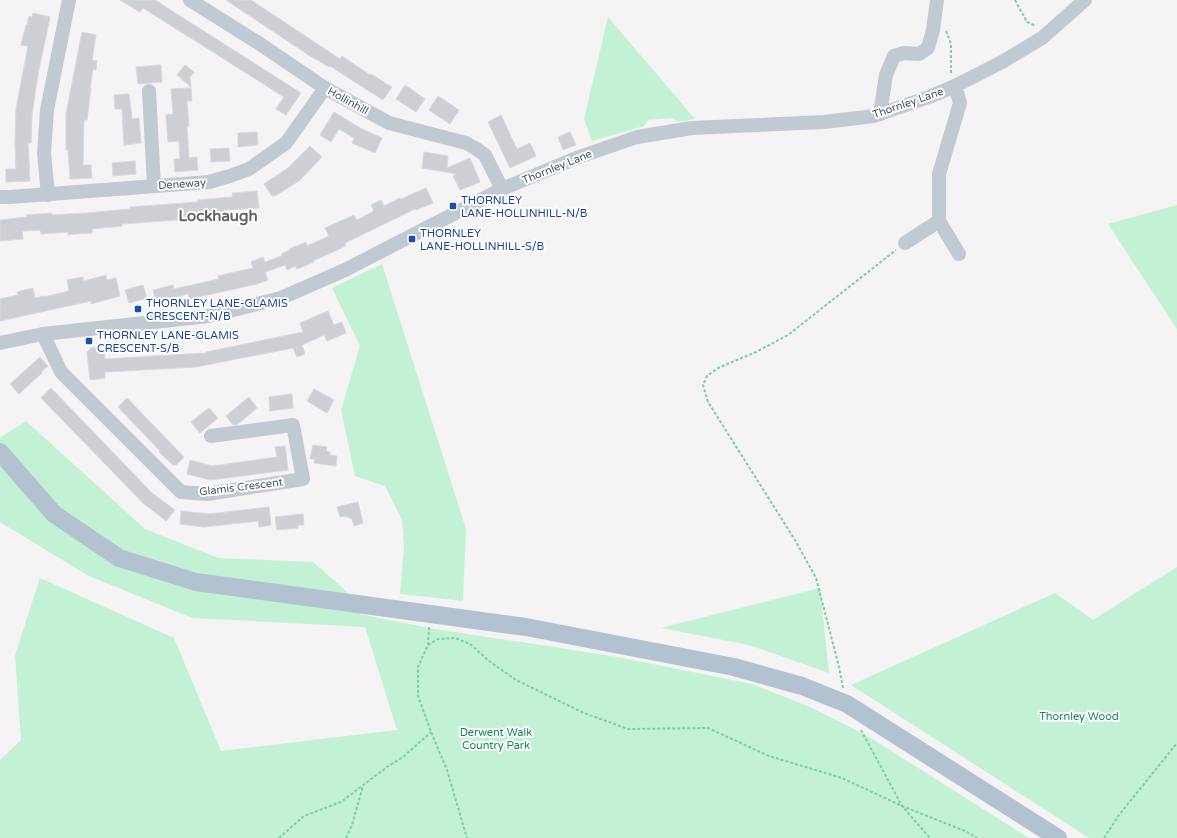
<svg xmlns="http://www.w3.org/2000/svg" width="1177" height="838" font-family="'Varela Round',sans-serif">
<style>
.green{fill:#c3f1d5}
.building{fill:#cdcfd5;stroke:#d7d9de}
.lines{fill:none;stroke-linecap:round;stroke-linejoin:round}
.path{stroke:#7ad0a6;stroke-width:2;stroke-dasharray:3 2;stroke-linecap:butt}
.minor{stroke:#c1cad2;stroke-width:14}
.major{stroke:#b3c2d1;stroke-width:18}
.transit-dot{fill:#1a4fb4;stroke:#fff;stroke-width:1.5}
.labels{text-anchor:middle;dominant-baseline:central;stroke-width:4;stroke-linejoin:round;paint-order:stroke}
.street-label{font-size:11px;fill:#4a5661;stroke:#fff}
.transit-label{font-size:11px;fill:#164399;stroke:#fff;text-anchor:start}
.park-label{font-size:11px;fill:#17864f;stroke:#fff}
.district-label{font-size:15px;font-weight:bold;fill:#5f6368;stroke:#fff}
</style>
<rect width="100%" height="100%" fill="#f5f3f3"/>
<!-- green -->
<g class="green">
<path d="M608,17L695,119L678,122L672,118L648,120L644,126L592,141L584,119Z"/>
<path d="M1177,205V329L1108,224Z"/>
<path d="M382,264L466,529L463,601L400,594L404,546L402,520L385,486L355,476L341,410L360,346L332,288Z"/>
<path d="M26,421L145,529L218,558L313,562L346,591L360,614L429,628L618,657L752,684L810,707L866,735L1029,838H0V760L21,740L15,655L40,578L174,638L221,751L397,730L365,627L192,618L87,575L0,522V438Z"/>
<path d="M1177,567V838H1089L851,685L1055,593L1093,620Z"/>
<path d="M820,588L829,673L749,645L661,628Z"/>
</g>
<!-- building -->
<g class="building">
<path d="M120,0H155L301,93L286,115L276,109L284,97L143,8L140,12Z"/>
<path d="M226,0H251L340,59L342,56L370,75L371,74L392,87L383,100L330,66L329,67L310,56Z"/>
<path d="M33,13L50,17L38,74L32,115L31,143H28L30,181L6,182V169H16L15,143L16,109L28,46L21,45L26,25H27L29,16L32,17Z"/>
<path d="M82,32L96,35L92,60L97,61L96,70L93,69L90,88H91L87,120H84L83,165H91L92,178L70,179L68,150H66V114Z"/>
<path d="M161,65L162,82L138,84L136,67Z"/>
<path d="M185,65L194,72L190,77L191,87L177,75Z"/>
<path d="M405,85L425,99L416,112L396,99Z"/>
<path d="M191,88L192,101H187L189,126H187L189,158L197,157L198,170L175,172L174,159H180L179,141L168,142L166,115L173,114L171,89Z"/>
<path d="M129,94L132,119L139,118L141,143L124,145L122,109H115L114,95Z"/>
<path d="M438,96L459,110L450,124L429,110Z"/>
<path d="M334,112L360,128L382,138L375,153L352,143L354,138L339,129L331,142L320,135Z"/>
<path d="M501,115L517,149L530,143L536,156L510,168L488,122Z"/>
<path d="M257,132L258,145L238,147V133Z"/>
<path d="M570,132L576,145L563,150L558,137Z"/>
<path d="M310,146L322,157L299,181L275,196H272L264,184L288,168Z"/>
<path d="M229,148L230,161L211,162L210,149Z"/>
<path d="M424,152L448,156L447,168L470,158L480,182L460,190L453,176L457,174L422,168Z"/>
<path d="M135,161L136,174L113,176L112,163Z"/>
<path d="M426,188L433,203L416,210L415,209L345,243L346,246L313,261L314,262L297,269L295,266L287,270L285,265L265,272L268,280L257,284L189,299L188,294L156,302L153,290L173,285L174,289L219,279L218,276L253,268L251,262L263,257L265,262L282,256L281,254L290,250L289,249L306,242L307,246L329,236L325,228L354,215L357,220L374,211L371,205L381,200L384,206L400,198L401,199Z"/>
<path d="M257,191L259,208L224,210V214L190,219L122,224V226L92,229V233L75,234L68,235V232L41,234L40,230L22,231L23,239L0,241V220L27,217V215L52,213V215L86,213L130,209V207L198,202V200L233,197L232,193Z"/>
<path d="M106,275L107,280L116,278L120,296L91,304V301L0,321V299L18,295L17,292L33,288L35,298L44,296V297L69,291L67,280L83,277L84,281Z"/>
<path d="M143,285L147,298L129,303L125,290Z"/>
<path d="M328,311L334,325L342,322L346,333L327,341L324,335L302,345L305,354L297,357L293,348L196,367L105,372V378L90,380L87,352L91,348L99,347V353H104L105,359L206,353V352L303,332L300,323Z"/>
<path d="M40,357L48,366L41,372L42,373L19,394L10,384Z"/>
<path d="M51,388L152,493L175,510L166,521L143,503L41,398Z"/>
<path d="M314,389L334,400L327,413L307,401Z"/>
<path d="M292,394L293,408L270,411L269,397Z"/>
<path d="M249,397L257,408L238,424L233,425L226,416Z"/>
<path d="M127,398L184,457L176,465H173L159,452L160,451L118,407Z"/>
<path d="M209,408L218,418L200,433L191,422Z"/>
<path d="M313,445L327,447L326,451L330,452V455L337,456L336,466L314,463L315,459H310Z"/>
<path d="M285,446L288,470L211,480L187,474L190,460L212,466L277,457L275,447Z"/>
<path d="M358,502L363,523L354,526L352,519L345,516L340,517L337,507Z"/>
<path d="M269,507L271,525L259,527L258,521L204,527L180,524L181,511L209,514Z"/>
<path d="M303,514L304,525H298V528L277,530L275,517Z"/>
</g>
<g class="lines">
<!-- path -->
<g class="path">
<path d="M1015,0L1027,22L1036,26"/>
<path d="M946,31L951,44V74"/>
<path d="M429,627L428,645L418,667V696L431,732L447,770L467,838"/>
<path d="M428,645L438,639L455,638L470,644L489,661L516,680L584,713L628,729L708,728L769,756L842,778L902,806L965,831L977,838"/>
<path d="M843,688L839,667L816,578L795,540L708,402L703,385L707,376L718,368L756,352L788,335L896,250"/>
<path d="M861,730L902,806L930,838"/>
<path d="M279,838L304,816L341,802L387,767L403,757L431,732"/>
<path d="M346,838L352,825L363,786"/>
<path d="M1104,838L1119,815L1177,743"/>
</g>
<!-- minor -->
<g class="minor">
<path d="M190,0L260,44L325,88L389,123L466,143L475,148L485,155L502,189"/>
<path d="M149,91L154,186"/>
<path d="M880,114L886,75L894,56L904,53L919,54L928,48L933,30L937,0"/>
<path d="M48,195L44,153L47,110L69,0"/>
<path d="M0,197H10L209,182L230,176L249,169L286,143L325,88"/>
<path d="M939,221L959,254"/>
<path d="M905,243L939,221V174L960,103L955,86"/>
<path d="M43,334L61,372L181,492L207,494L303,479L293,425L211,436"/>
<path d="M0,343L43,334L209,316L281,298L345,270L502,189L579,157L637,137L692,128L824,122L874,116L929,97L955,86L1002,62L1042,38L1085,0"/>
</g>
<!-- major -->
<path class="major" d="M0,452L54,514L119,558L196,582L526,627L734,667L802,686L847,704L1058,838"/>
</g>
<!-- markers -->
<g class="transit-dot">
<rect x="449" y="202" width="8" height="8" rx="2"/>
<rect x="408" y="235" width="8" height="8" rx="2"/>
<rect x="134" y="305" width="8" height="8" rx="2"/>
<rect x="85" y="337" width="8" height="8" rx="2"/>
</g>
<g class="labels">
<!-- street labels -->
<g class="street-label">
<text transform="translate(348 101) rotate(29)">Hollinhill</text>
<text transform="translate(908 103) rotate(-19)">Thornley Lane</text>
<text transform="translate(557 167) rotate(-22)">Thornley Lane</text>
<text transform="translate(182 184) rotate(-4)">Deneway</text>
<text transform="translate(241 487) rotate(-7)">Glamis Crescent</text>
</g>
<!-- transit labels -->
<g class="transit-label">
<text x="461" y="200">THORNLEY<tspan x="461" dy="13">LANE-HOLLINHILL-N/B</tspan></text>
<text x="420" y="233">THORNLEY<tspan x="420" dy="13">LANE-HOLLINHILL-S/B</tspan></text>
<text x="146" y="303">THORNLEY LANE-GLAMIS<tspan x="146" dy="13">CRESCENT-N/B</tspan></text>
<text x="97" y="335">THORNLEY LANE-GLAMIS<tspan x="97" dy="13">CRESCENT-S/B</tspan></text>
</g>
<!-- park labels -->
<g class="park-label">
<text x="1079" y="716">Thornley Wood</text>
<text x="496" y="732">Derwent Walk<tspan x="496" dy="13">Country Park</tspan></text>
</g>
<!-- district labels -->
<g class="district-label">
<text x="218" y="216">Lockhaugh</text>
</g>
</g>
</svg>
